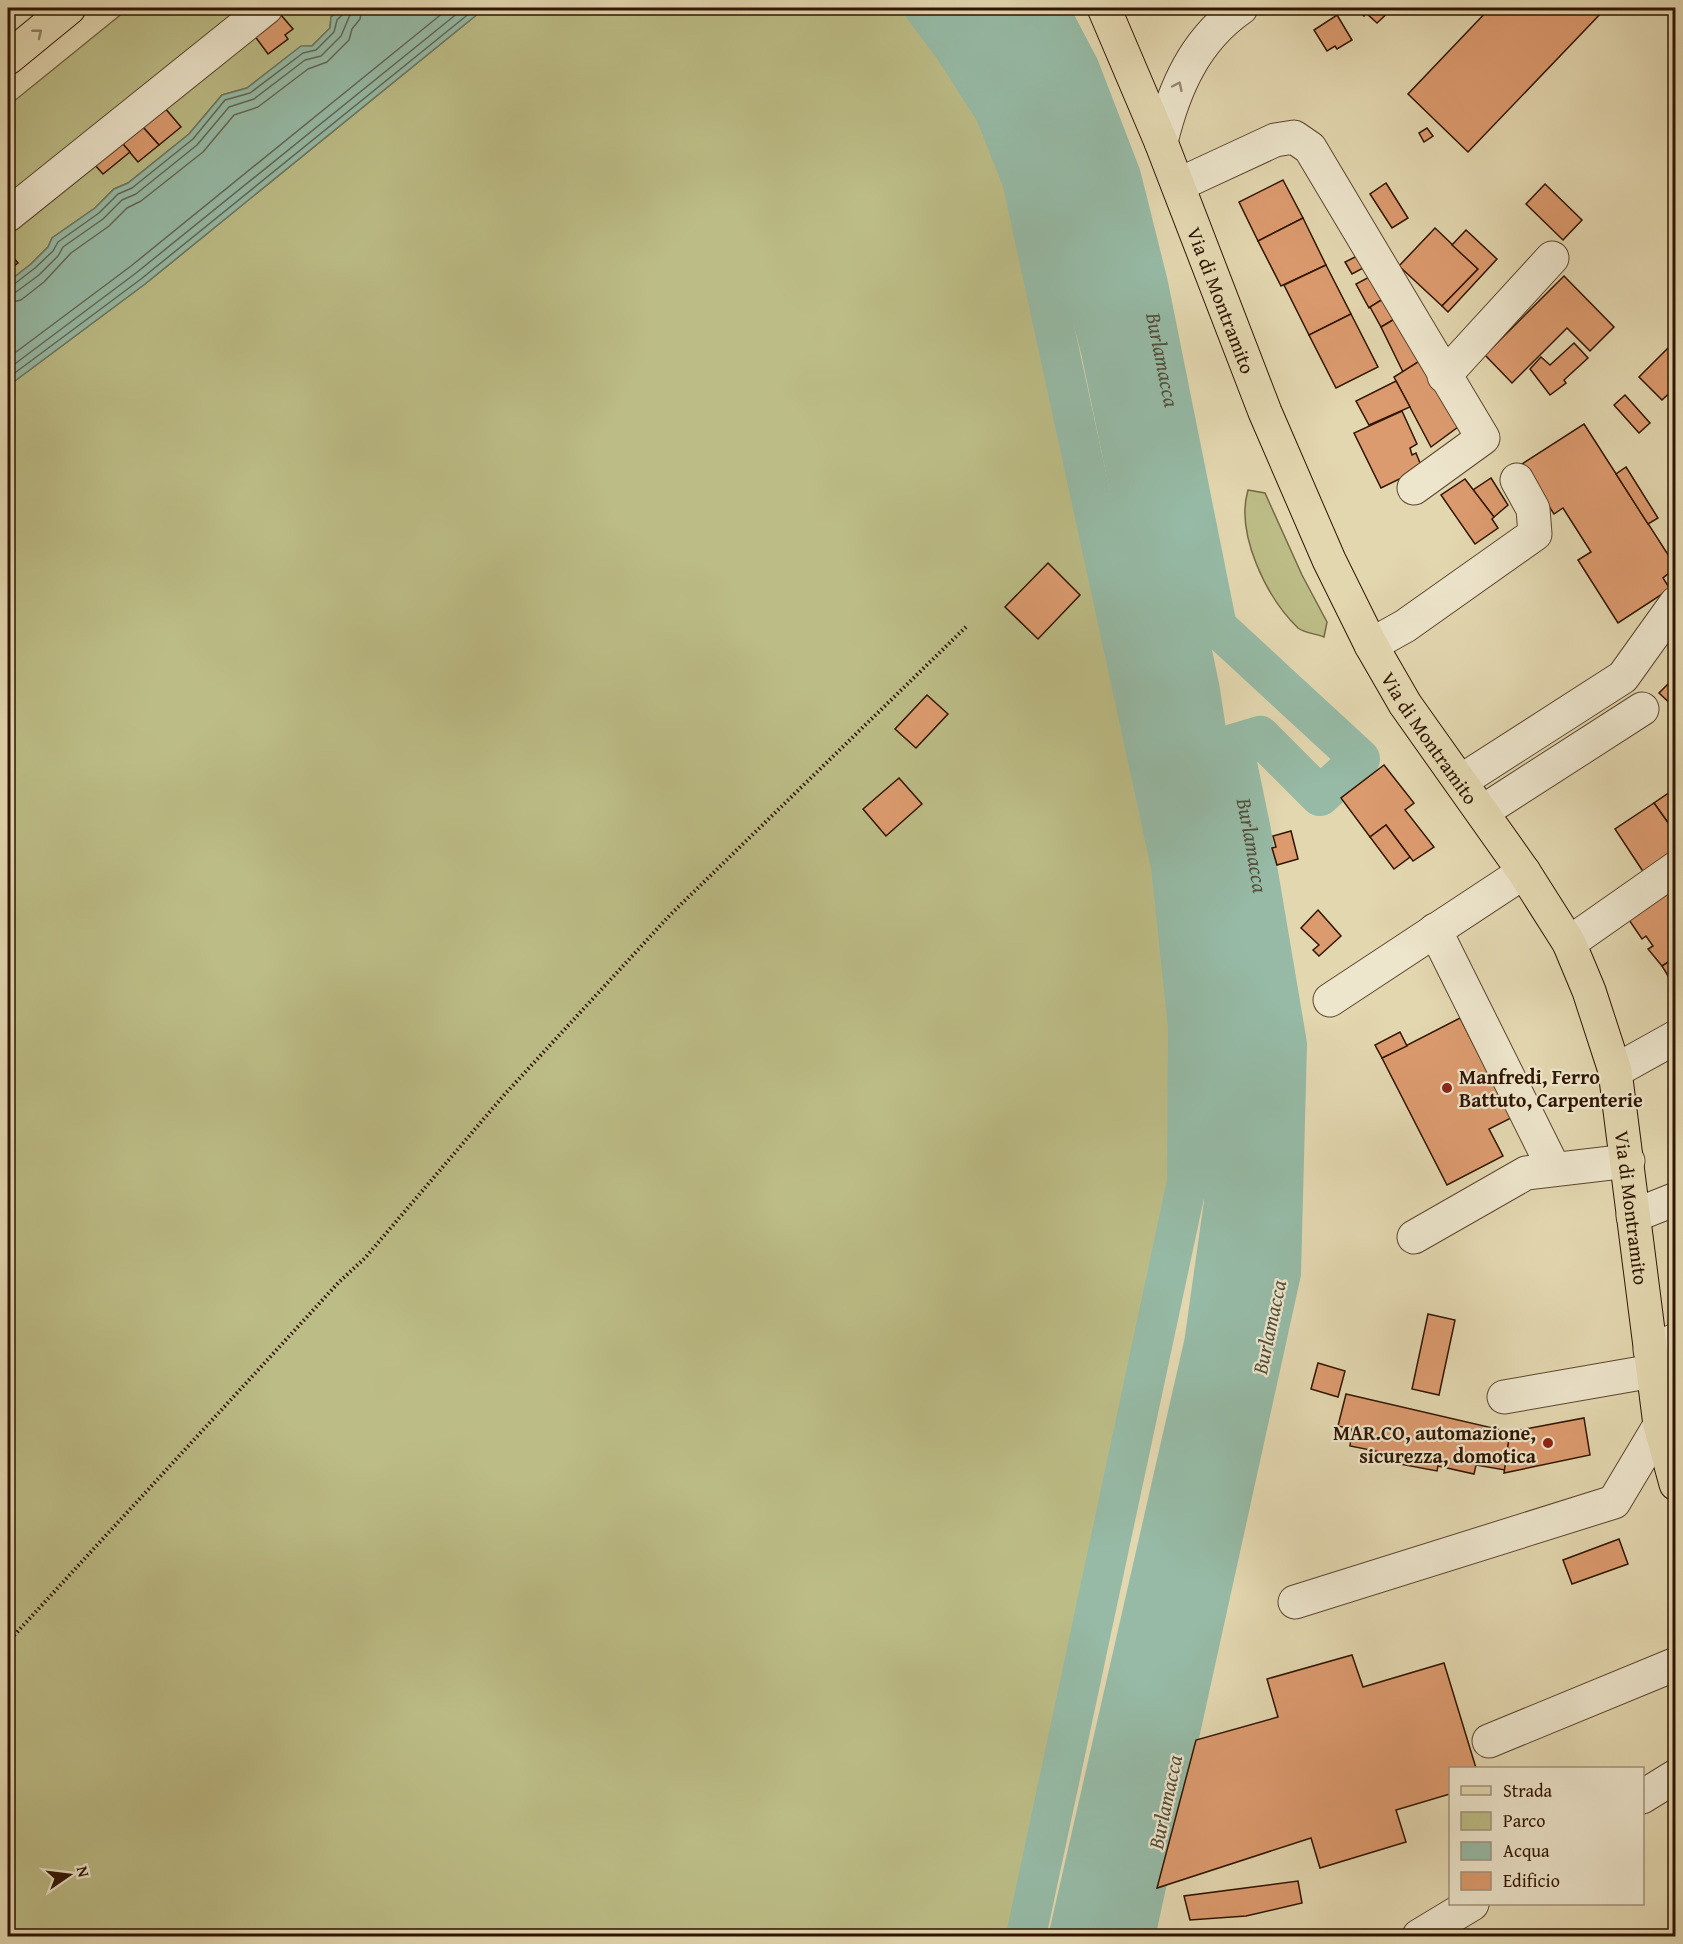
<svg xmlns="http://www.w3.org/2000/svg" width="1683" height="1944" font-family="'Gentium Book Plus',serif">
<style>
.green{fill:#bcbc86;stroke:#766844;stroke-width:1.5}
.water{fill:#96baa6;stroke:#6d7864;stroke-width:1.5}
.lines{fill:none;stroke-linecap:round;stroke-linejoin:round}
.shore{stroke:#636854;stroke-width:1.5}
.canal{stroke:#96baa6;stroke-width:40}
.river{stroke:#96baa6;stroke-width:68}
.building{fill:#dc9b6f;stroke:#301502;stroke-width:1.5}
.minor-casing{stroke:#5d462e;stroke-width:35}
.major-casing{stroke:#301502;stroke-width:35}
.highway-casing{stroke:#301502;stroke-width:35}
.path{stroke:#301502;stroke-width:4;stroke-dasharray:1.5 3;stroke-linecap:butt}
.minor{stroke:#ede5cc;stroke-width:33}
.major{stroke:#e3d7b0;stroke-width:33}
.highway{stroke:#e3d7b0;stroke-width:33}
.oneway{stroke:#928062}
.oneway2{stroke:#988771}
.poi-dot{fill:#8f2418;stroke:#ede5cc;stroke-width:2}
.labels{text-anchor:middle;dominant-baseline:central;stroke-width:4.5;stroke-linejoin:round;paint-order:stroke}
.street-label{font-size:20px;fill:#301502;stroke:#ede5cc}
.poi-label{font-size:20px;font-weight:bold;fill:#301502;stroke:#ede5cc;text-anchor:start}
.water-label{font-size:21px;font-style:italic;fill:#544f3b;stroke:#ede5cc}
</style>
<rect width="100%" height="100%" fill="#e3d7b0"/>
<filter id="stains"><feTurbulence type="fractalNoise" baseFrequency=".00333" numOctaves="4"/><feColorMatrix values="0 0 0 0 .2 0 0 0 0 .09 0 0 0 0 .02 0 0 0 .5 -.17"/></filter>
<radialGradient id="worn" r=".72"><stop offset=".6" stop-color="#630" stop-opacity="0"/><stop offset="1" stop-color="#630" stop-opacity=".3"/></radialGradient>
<!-- green -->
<g class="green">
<path d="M129,8H343L331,17L330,28L312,46L301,47L247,88L222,95L189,134L128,183L114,189L95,208L52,238L48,247L31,264L8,282V106Z"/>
<path d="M485,8H924L954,48L995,112L1022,180L1171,866L1188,1027L1187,1182L1026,1936H8V386L145,284Z"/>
<path d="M1248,490L1265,493L1302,575L1327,622L1324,637C1317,634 1304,633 1298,628C1267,598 1235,534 1248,490Z"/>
</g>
<!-- water -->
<path class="water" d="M343,8H485L145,284L8,386V282L31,264L48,247L52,238L95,208L114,189L128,183L189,134L222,95L247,88L301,46H312L330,28L331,17Z"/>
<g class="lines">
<!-- shore -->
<g class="shore">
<path d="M8,286L13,285L35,268L53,251L58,242L99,213L118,194L132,188L193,139L225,100L250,93L303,53L316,50L334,32L337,20L344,13L346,8"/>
<path d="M8,294L16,292L39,275L58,256L63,247L103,219L122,200L136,194L197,145L229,107L254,99L305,60L321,56L341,36L353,8"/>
<path d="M8,303L21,300L44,282L71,253L109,226L127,208L141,201L203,152L234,115L258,107L308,69L327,62L349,40L352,29L360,19L362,8"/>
<path d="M8,358L131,266L449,8"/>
<path d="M8,369L136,273L464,8"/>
<path d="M8,378L141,279L476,8"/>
</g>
<!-- canal -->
<g class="canal">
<path d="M924,8L954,48L995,112L1022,180L1171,866L1188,1027L1187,1182L1026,1936"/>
<path id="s1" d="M1048,8L1079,67L1121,176L1148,284L1217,627L1360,759L1320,796L1260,736L1233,744L1251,831L1287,1044L1281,1273L1135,1936"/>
</g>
<!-- river -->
<path class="river" d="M984,8L1016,53L1070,176L1115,349L1186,692L1235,1009L1238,1203L1218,1345L1083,1936"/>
</g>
<!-- building -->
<g class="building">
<path d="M1367,8H1393L1377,23L1366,13L1364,16L1361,13Z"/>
<path d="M1490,8H1606L1468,152L1408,94Z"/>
<path d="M281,15L293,29L285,35L288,39L268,54L254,35Z"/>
<path d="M1337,15L1352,40L1337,49L1335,46L1327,51L1314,30Z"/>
<path d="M164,107L181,127L159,145L142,126Z"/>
<path d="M142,126L159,145L138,162L122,143Z"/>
<path d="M1427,128L1433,136L1424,142L1419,133Z"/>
<path d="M122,143L130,152L103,174L95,165Z"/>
<path d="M1283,180L1303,218L1258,241L1239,202Z"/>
<path d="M1386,183L1408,218L1392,228L1370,194Z"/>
<path d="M1545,184L1582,220L1563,240L1526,204Z"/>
<path d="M1303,218L1326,265L1281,286L1258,241Z"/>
<path d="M1435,228L1478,269L1442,306L1399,266Z"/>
<path d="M1466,230L1497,259L1448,312L1442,306L1478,269L1452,245Z"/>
<path d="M10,254L18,263L8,271V256Z"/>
<path d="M1361,254L1367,266L1352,274L1345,262Z"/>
<path d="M1326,265L1351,314L1309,335L1284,285Z"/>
<path d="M1373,275L1386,297L1369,308L1356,284Z"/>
<path d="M1564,276L1614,327L1590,351L1567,328L1512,383L1485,355Z"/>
<path d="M1386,297L1398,317L1381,327L1370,307Z"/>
<path d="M1351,314L1378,367L1336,388L1309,335Z"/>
<path d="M1398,317L1421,360L1403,372L1381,327Z"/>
<path d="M1676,340V387L1662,400L1639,377Z"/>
<path d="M1574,343L1588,358L1564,380L1566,383L1550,395L1530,369L1541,357L1550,365Z"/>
<path d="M1421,360L1462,424L1431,447L1394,377Z"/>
<path d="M1396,381L1410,407L1369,425L1356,401Z"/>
<path d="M1625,395L1650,423L1639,433L1614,405Z"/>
<path d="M1402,411L1417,444L1410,448L1412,455L1416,453L1422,468L1381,488L1354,433Z"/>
<path d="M1584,424L1676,567L1663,578L1670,589L1618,623L1578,560L1591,552L1563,508L1554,514L1522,464Z"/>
<path d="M1626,467L1658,518L1648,524L1616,474Z"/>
<path d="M1491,478L1508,505L1494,517L1473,490Z"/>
<path d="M1465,479L1494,517L1492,519L1498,528L1475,544L1441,495Z"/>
<path d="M1048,563L1080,595L1038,639L1005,607Z"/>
<path d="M1676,676V709L1659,693Z"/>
<path d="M927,695L948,714L916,748L895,729Z"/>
<path d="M1384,765L1414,803L1405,810L1434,847L1413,861L1386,825L1370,837L1341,798Z"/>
<path d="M899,778L922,804L886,836L863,809Z"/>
<path d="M1676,788V834L1654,803Z"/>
<path d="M1654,803L1676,834V863L1646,876L1615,829Z"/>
<path d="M1386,825L1410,857L1394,869L1370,837Z"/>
<path d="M1291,831L1298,859L1277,865L1272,848L1276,847L1273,836Z"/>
<path d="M1670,888L1676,894V957L1662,966L1648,949L1653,946L1646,936L1642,939L1627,917Z"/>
<path d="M1318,910L1341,936L1319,956L1313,950L1319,945L1301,928Z"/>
<path d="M1676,957V989L1662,966Z"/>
<path d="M1460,1018L1511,1118L1489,1129L1503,1156L1447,1185L1382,1058Z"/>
<path d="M1400,1032L1407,1046L1382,1058L1375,1045Z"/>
<path d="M1428,1314L1455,1320L1439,1395L1412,1389Z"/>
<path d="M1318,1363L1345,1371L1338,1397L1311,1389Z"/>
<path d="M1346,1394L1510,1432L1505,1470L1476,1465L1474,1474L1438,1466L1437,1471L1394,1463L1396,1455L1350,1446L1352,1429L1338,1426Z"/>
<path d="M1584,1418L1590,1455L1504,1473L1510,1432Z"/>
<path d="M1619,1539L1628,1564L1572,1584L1563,1560Z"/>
<path d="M1352,1655L1363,1687L1444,1663L1476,1768H1450V1794L1396,1810L1406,1842L1320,1868L1311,1838L1157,1888L1196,1740L1278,1717L1267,1679Z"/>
<path d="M1298,1881L1302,1903L1246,1916L1190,1920L1184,1896Z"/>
</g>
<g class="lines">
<!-- minor casing -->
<g class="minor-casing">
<g id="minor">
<path d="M1161,142C1174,88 1195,40 1241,8"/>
<path d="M1178,185L1275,140L1294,137L1310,148L1483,438L1414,488"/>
<path d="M8,215L266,8"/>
<path d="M1444,376L1552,258"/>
<path d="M1371,645L1405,626L1535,534L1533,509L1517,480"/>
<path d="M1461,781L1623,677L1676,603"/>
<path d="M1482,812L1642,709"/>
<path d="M1435,930L1554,1169"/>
<path d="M1569,943L1676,868"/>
<path d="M1330,1000L1524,872"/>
<path d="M1615,1071L1676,1037"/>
<path d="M1633,1216L1676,1199"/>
<path d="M1414,1237L1526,1173L1628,1161"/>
<path d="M1650,1350L1676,1340"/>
<path d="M1504,1397L1653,1371"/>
<path d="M1295,1602L1614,1502L1660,1425"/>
<path d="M1489,1741L1676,1664"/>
<path d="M1642,1797L1676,1776"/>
<path d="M1419,1936L1472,1904"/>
</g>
</g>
<!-- major casing -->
<g class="major-casing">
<g id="major">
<path id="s2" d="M1104,8L1161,142L1265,412L1329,560L1371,645L1405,704L1524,872L1569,943L1589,991L1615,1071L1660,1425L1676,1484"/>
</g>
</g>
<!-- highway casing -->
<g class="highway-casing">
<path id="highway" d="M8,58L69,8"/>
</g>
<!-- path -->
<path class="path" d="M8,1642L339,1282L365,1258L505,1094L670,915L968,625"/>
<!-- minor -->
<use href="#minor" class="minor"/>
<!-- major -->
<use href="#major" class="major"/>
<!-- highway -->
<use href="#highway" class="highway"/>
</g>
<!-- one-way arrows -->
<defs><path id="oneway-chevron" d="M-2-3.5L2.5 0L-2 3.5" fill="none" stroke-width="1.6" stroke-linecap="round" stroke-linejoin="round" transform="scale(1.5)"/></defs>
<use class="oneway" href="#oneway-chevron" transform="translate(38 33) rotate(-39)"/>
<use class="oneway2" href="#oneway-chevron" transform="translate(1178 86) rotate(-65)"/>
<!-- markers -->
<g class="poi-dot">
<circle cx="1447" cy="1088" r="6"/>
<circle cx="1548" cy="1443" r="6"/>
</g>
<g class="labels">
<!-- street labels -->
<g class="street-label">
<text stroke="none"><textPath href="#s2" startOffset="315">Via di Montramito</textPath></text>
<text stroke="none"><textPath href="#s2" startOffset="801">Via di Montramito</textPath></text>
<text stroke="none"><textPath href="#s2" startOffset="1323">Via di Montramito</textPath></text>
</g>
<!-- poi labels -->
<g class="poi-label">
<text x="1459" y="1076">Manfredi, Ferro<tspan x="1459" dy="23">Battuto, Carpenterie</tspan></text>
<text x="1536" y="1432" text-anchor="end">MAR.CO, automazione,<tspan x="1536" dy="23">sicurezza, domotica</tspan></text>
</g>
<!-- water labels -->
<g class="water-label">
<text stroke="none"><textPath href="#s1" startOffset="372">Burlamacca</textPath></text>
<text stroke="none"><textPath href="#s1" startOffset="1110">Burlamacca</textPath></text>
<text transform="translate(1269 1327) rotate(-78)">Burlamacca</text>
<text transform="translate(1165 1802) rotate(-78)">Burlamacca</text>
</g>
</g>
<!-- margin -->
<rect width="1683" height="1944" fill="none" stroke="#e3d7b0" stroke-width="30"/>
<rect x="9" y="9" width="1665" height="1926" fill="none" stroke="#301502" stroke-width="3"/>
<rect x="15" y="15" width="1653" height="1914" fill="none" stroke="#301502" stroke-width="1.5"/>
<!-- legend -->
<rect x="1449" y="1767" width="195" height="138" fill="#ede5cc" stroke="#a1927b" stroke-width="1.5"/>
<rect x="1461" y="1786" width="30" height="9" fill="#e3d7b0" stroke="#a1927b" stroke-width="1.5"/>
<text x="1503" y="1797" font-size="18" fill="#301502">Strada</text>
<rect x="1461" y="1812" width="30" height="18" fill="#bcbc86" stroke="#a1927b" stroke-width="1.5"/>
<text x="1503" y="1827" font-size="18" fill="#301502">Parco</text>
<rect x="1461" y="1842" width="30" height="18" fill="#96baa6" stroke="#a1927b" stroke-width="1.5"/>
<text x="1503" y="1857" font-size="18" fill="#301502">Acqua</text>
<rect x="1461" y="1872" width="30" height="18" fill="#dc9b6f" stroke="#a1927b" stroke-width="1.5"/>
<text x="1503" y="1887" font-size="18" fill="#301502">Edificio</text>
<!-- north arrow -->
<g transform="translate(69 1875) rotate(76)" stroke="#ede5cc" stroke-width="4.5" paint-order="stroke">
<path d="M0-4.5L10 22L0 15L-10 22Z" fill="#301502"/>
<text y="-9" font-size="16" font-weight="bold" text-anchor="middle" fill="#301502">N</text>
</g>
<rect width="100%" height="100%" filter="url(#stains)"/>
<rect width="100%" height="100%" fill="url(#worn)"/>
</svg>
